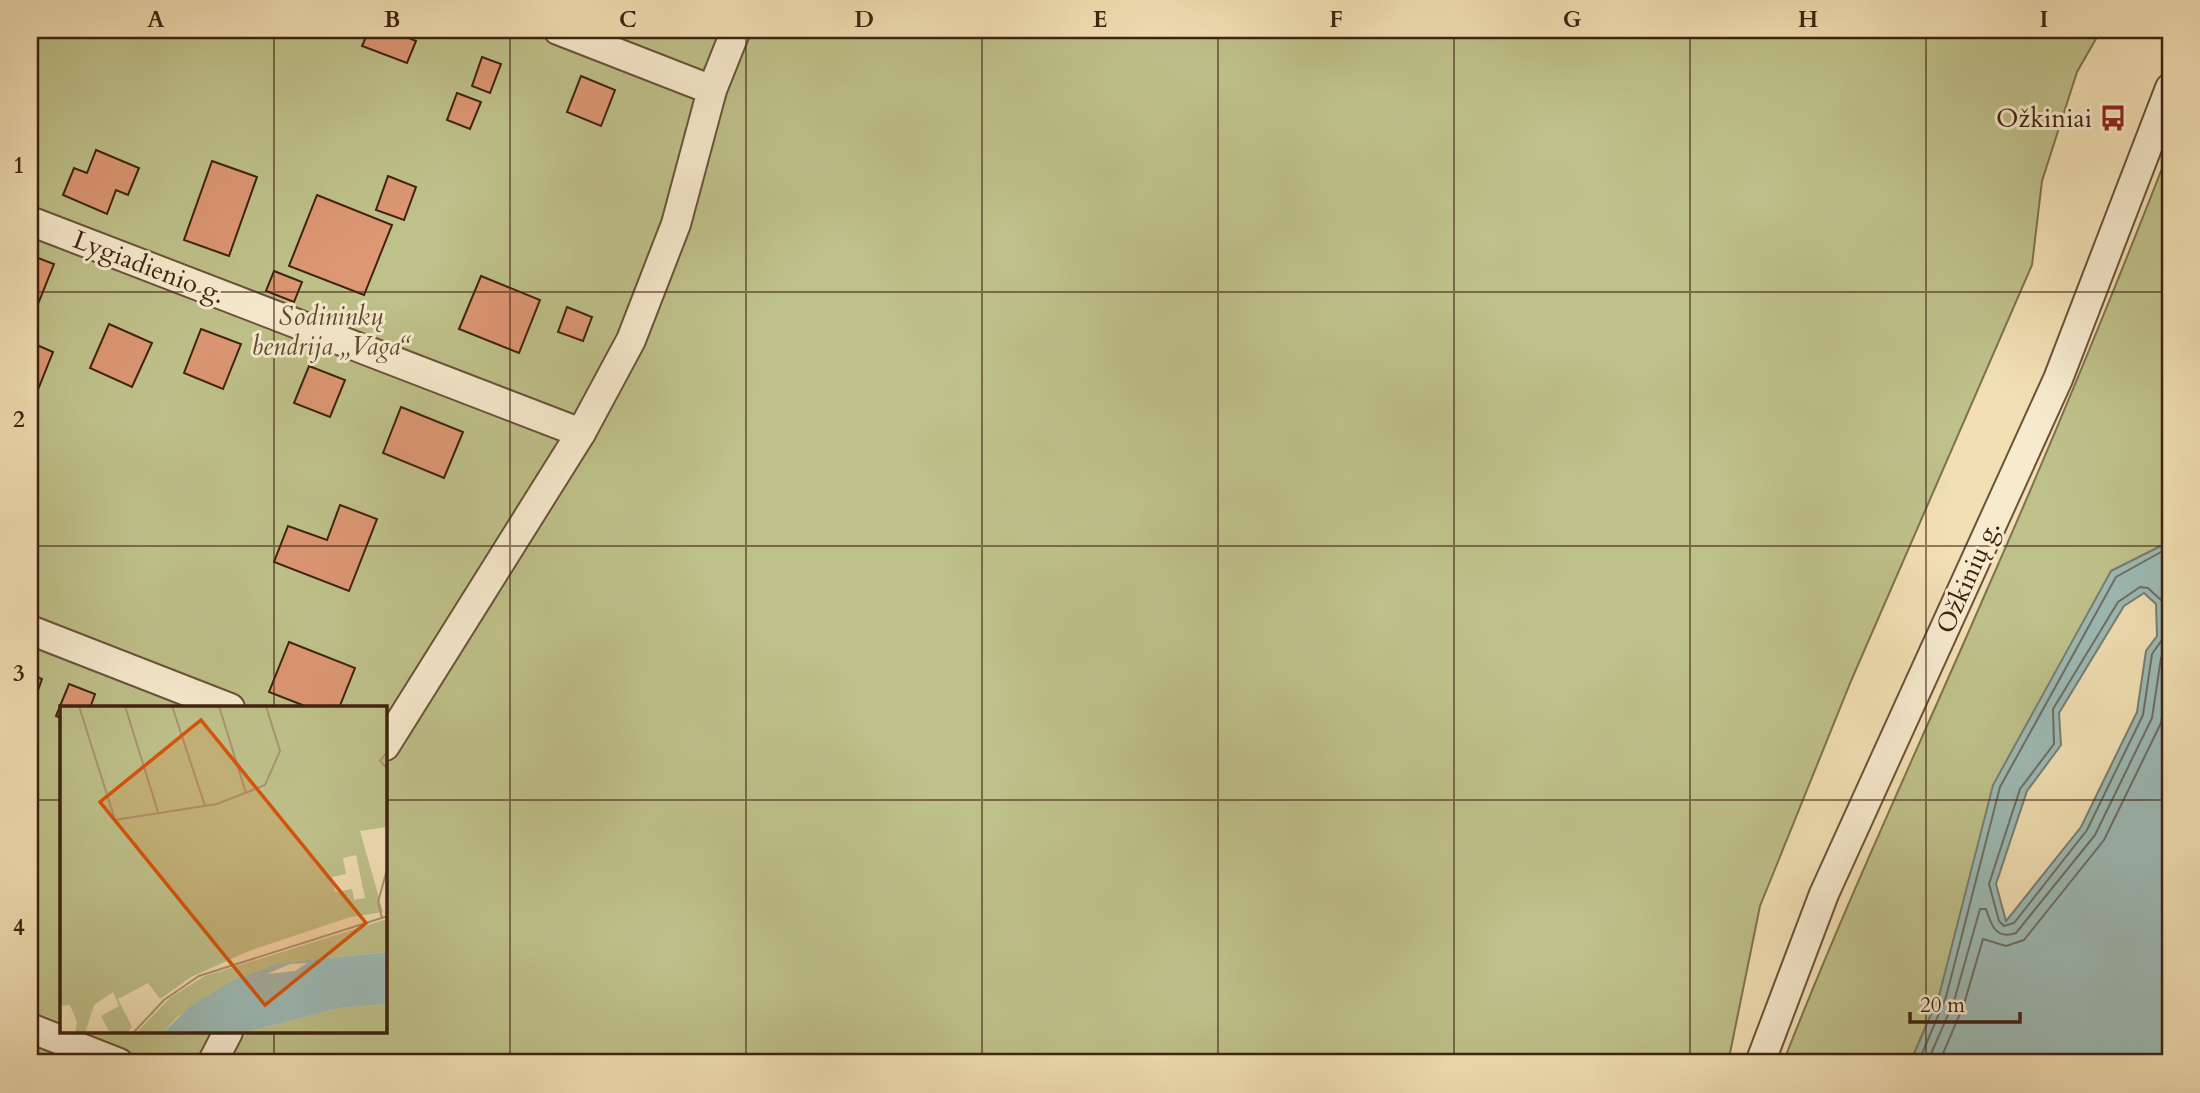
<svg xmlns="http://www.w3.org/2000/svg" width="2200" height="1093" font-family="Cardo,serif">
<style>
.green{fill:#bfc18a;stroke:#7f724d;stroke-width:2;fill-rule:evenodd}
.water{fill:#9dbbb6;stroke:#777e74;stroke-width:2;fill-rule:evenodd}
.lines{fill:none;stroke-linecap:round;stroke-linejoin:round}
.shore{stroke:#6e6e63;stroke-width:2}
.building{fill:#dc9773;stroke:#3f2210;stroke-width:2}
.minor-casing{stroke:#6c5239;stroke-width:32}
.minor{stroke:#f7ebce;stroke-width:28}
.grid{fill:none;stroke:#3f2210;stroke-width:2;stroke-opacity:0.55}
.labels{text-anchor:middle;dominant-baseline:central;stroke-width:6;stroke-linejoin:round;paint-order:stroke}
.poi-label{font-size:26px;fill:#3f2210;stroke:#f7ebce;text-anchor:end}
.street-label{font-size:26px;fill:#3f2210;stroke:#f7ebce}
.park-label{font-size:26px;font-style:italic;fill:#5f4a2e;stroke:#f7ebce}
.inset-road{fill:none;stroke:#aa9472;stroke-width:2}
.view{fill:#d7540c;fill-opacity:0.15;stroke:#d7540c;stroke-width:3.5}
.inset-edge{fill:none;stroke:#3f2210;stroke-width:3.5}
.neatline{fill:none;stroke:#3f2210;stroke-width:2.5}
.grid-label{font-size:23px;text-anchor:middle;font-weight:bold;fill:#3f2210}
</style>
<rect width="100%" height="100%" fill="#f2e0b4"/>
<filter id="stains"><feTurbulence type="fractalNoise" baseFrequency=".00286" numOctaves="4"/><feColorMatrix values="0 0 0 0 .2 0 0 0 0 .09 0 0 0 0 .02 0 0 0 .5 -.17"/></filter>
<radialGradient id="worn" r=".72"><stop offset=".6" stop-color="#630" stop-opacity="0"/><stop offset="1" stop-color="#630" stop-opacity=".3"/></radialGradient>
<!-- green -->
<g class="green">
<path d="M30,30H1821L1837,38L1841,30H2101L2077,72L2042,181L2032,265L1851,681L1760,906L1728,1063H30ZM61,708H385V1032H61Z"/>
<path d="M2170,148V536L2163,545L2111,571L1964,907L1939,996L1910,1063H1783C1845,904 1918,749 1986,592C2051,445 2112,297 2170,148Z"/>
</g>
<!-- water -->
<path class="water" d="M2170,536V1063H1910L1939,996L1993,785L2111,571L2163,545ZM2144,593L2156,604L2157,636L2146,651L2137,712L2081,827L2006,921L1996,884L2027,791L2061,745L2059,713L2124,606Z"/>
<g class="lines">
<!-- shore -->
<g class="shore">
<path d="M2140,587L2148,588L2162,601L2164,637L2152,654L2143,715L2087,830L2014,923L2004,926L1999,921L1989,884L2020,789L2054,744L2053,709L2118,602Z"/>
<path d="M1918,1063L1946,997L2000,787L2116,577L2170,547"/>
<path d="M1927,1063L1954,1001L1980,909H1986C1991,925 1996,940 2016,933L2095,835L2152,718L2161,658L2170,645"/>
<path d="M1939,1063L1964,1004L1983,939L2006,946L2024,940L2104,840L2161,723L2170,666"/>
</g>
</g>
<!-- building -->
<g class="building">
<path d="M369,30H401L400,34L416,41L407,63L362,46Z"/>
<path d="M482,57L501,64L490,93L472,86Z"/>
<path d="M581,76L615,90L601,126L567,112Z"/>
<path d="M457,93L481,102L470,129L447,120Z"/>
<path d="M96,150L139,168L128,195L116,190L107,214L63,195L74,168L87,173Z"/>
<path d="M212,161L257,177L229,256L184,240Z"/>
<path d="M388,176L416,187L404,220L376,210Z"/>
<path d="M317,195L392,225L364,295L289,266Z"/>
<path d="M30,255L54,264L30,324Z"/>
<path d="M274,271L302,282L294,302L266,291Z"/>
<path d="M481,276L540,300L519,353L459,329Z"/>
<path d="M567,307L592,317L583,341L558,332Z"/>
<path d="M109,324L152,343L132,387L90,368Z"/>
<path d="M201,329L241,344L223,389L184,373Z"/>
<path d="M30,342L53,352L33,402L30,401Z"/>
<path d="M309,366L345,380L330,417L294,403Z"/>
<path d="M401,407L463,432L444,478L383,453Z"/>
<path d="M340,505L377,519L349,591L274,562L288,526L327,540Z"/>
<path d="M30,548L37,551L30,570Z"/>
<path d="M289,642L355,668L339,708H310L269,692Z"/>
<path d="M30,674L42,679L30,713Z"/>
<path d="M69,684L95,694L90,708H61V718L56,716Z"/>
</g>
<g class="lines">
<!-- minor casing -->
<g class="minor-casing">
<g id="minor">
<path d="M558,30L712,90"/>
<path d="M30,221L581,433"/>
<path d="M30,630L230,708"/>
<path d="M385,746L581,433L631,340L676,224L712,90L736,30"/>
<path d="M30,1028L119,1063"/>
<path d="M212,1063L228,1032"/>
<path d="M1760,1063L1824,894L2058,379L2170,88"/>
</g>
</g>
<!-- minor -->
<use href="#minor" class="minor"/>
</g>
<!-- grid -->
<path class="grid" d="M274,30V708M510,30V1063M746,30V1063M982,30V1063M1218,30V1063M1454,30V1063M1690,30V1063M1926,30V1063M30,292H2170M30,546H2170M30,800H61M385,800H2170M274,1032V1063"/>
<!-- icons -->
<defs>
<g id="bus-bare" transform="scale(2.1)"><path d="M-5-6H5V4H4V6H2V4H-2V6H-4V4H-5ZM-3.5-4V0h7V-4ZM-3.5 1.2v1.5H-2V1.2ZM2 1.2v1.5H3.5V1.2Z" fill="#8f2418" stroke="#f7ebce" stroke-width="2.5" paint-order="stroke"/></g>
</defs>
<g fill-rule="evenodd">
<use href="#bus-bare" x="2113" y="118"/>
</g>
<g class="labels">
<!-- poi labels -->
<g class="poi-label">
<text x="2092" y="118">Ožkiniai</text>
</g>
<!-- street labels -->
<g class="street-label">
<text transform="translate(149 267) rotate(21)">Lygiadienio g.</text>
<text transform="translate(1968 577) rotate(-66)">Ožkinių g.</text>
</g>
<!-- park labels -->
<g class="park-label">
<text x="331" y="316">Sodininkų<tspan x="331" dy="30">bendrija „Vaga“</tspan></text>
</g>
</g>
<!-- overview -->
<g transform="translate(60 706)">
<rect width="327" height="327" fill="#f2e0b4"/>
<path d="M0,0H327V121L300,125L323,206L290,211L189,245L131,271L100,293L88,277L58,293L72,321L67,327H50L41,310L59,300L53,286L34,299L25,327H15L17,316L10,299L1,300L0,312ZM296,149L305,192L294,194L292,183L275,186L272,171L286,168L283,152ZM327,213V246L218,257L175,273L117,311L103,327H76L111,291L145,270ZM327,298V327H183L279,302Z" fill="#bfc18a" fill-rule="evenodd"/>
<path d="M328,246L327,298L279,302L183,327H103L129,301L175,273L218,257ZM247,257L235,265L207,268L230,258Z" fill="#9dbbb6" fill-rule="evenodd"/>
<path class="inset-road" d="M19,0L55,114L157,98L205,79L220,45L206,0M65,0L98,106M112,0L145,100M159,0L186,87M328,45L320,55L328,63M322,212L318,196L328,160M73,327L104,294L139,270L328,210"/>
<path class="view" d="M141,14L306,217L205,299L40,96Z"/>
<rect width="327" height="327" class="inset-edge"/>
</g>
<!-- margin -->
<rect width="2200" height="1093" fill="none" stroke="#f2e0b4" stroke-width="77"/>
<!-- scale -->
<path d="M1910 1012v10h110v-10" fill="none" stroke="#3f2210" stroke-width="3.5"/>
<text x="1920" y="1012" font-size="21" fill="#3f2210" stroke="#f7ebce" stroke-width="5" paint-order="stroke">20 m</text>
<rect x="38" y="38" width="2124" height="1016" class="neatline"/>
<g class="grid-label">
<text x="156" y="27">A</text>
<text x="392" y="27">B</text>
<text x="628" y="27">C</text>
<text x="864" y="27">D</text>
<text x="1100" y="27">E</text>
<text x="1336" y="27">F</text>
<text x="1572" y="27">G</text>
<text x="1808" y="27">H</text>
<text x="2044" y="27">I</text>
<text x="19" y="173">1</text>
<text x="19" y="427">2</text>
<text x="19" y="681">3</text>
<text x="19" y="935">4</text>
</g>
<rect width="100%" height="100%" filter="url(#stains)"/>
<rect width="100%" height="100%" fill="url(#worn)"/>
</svg>
